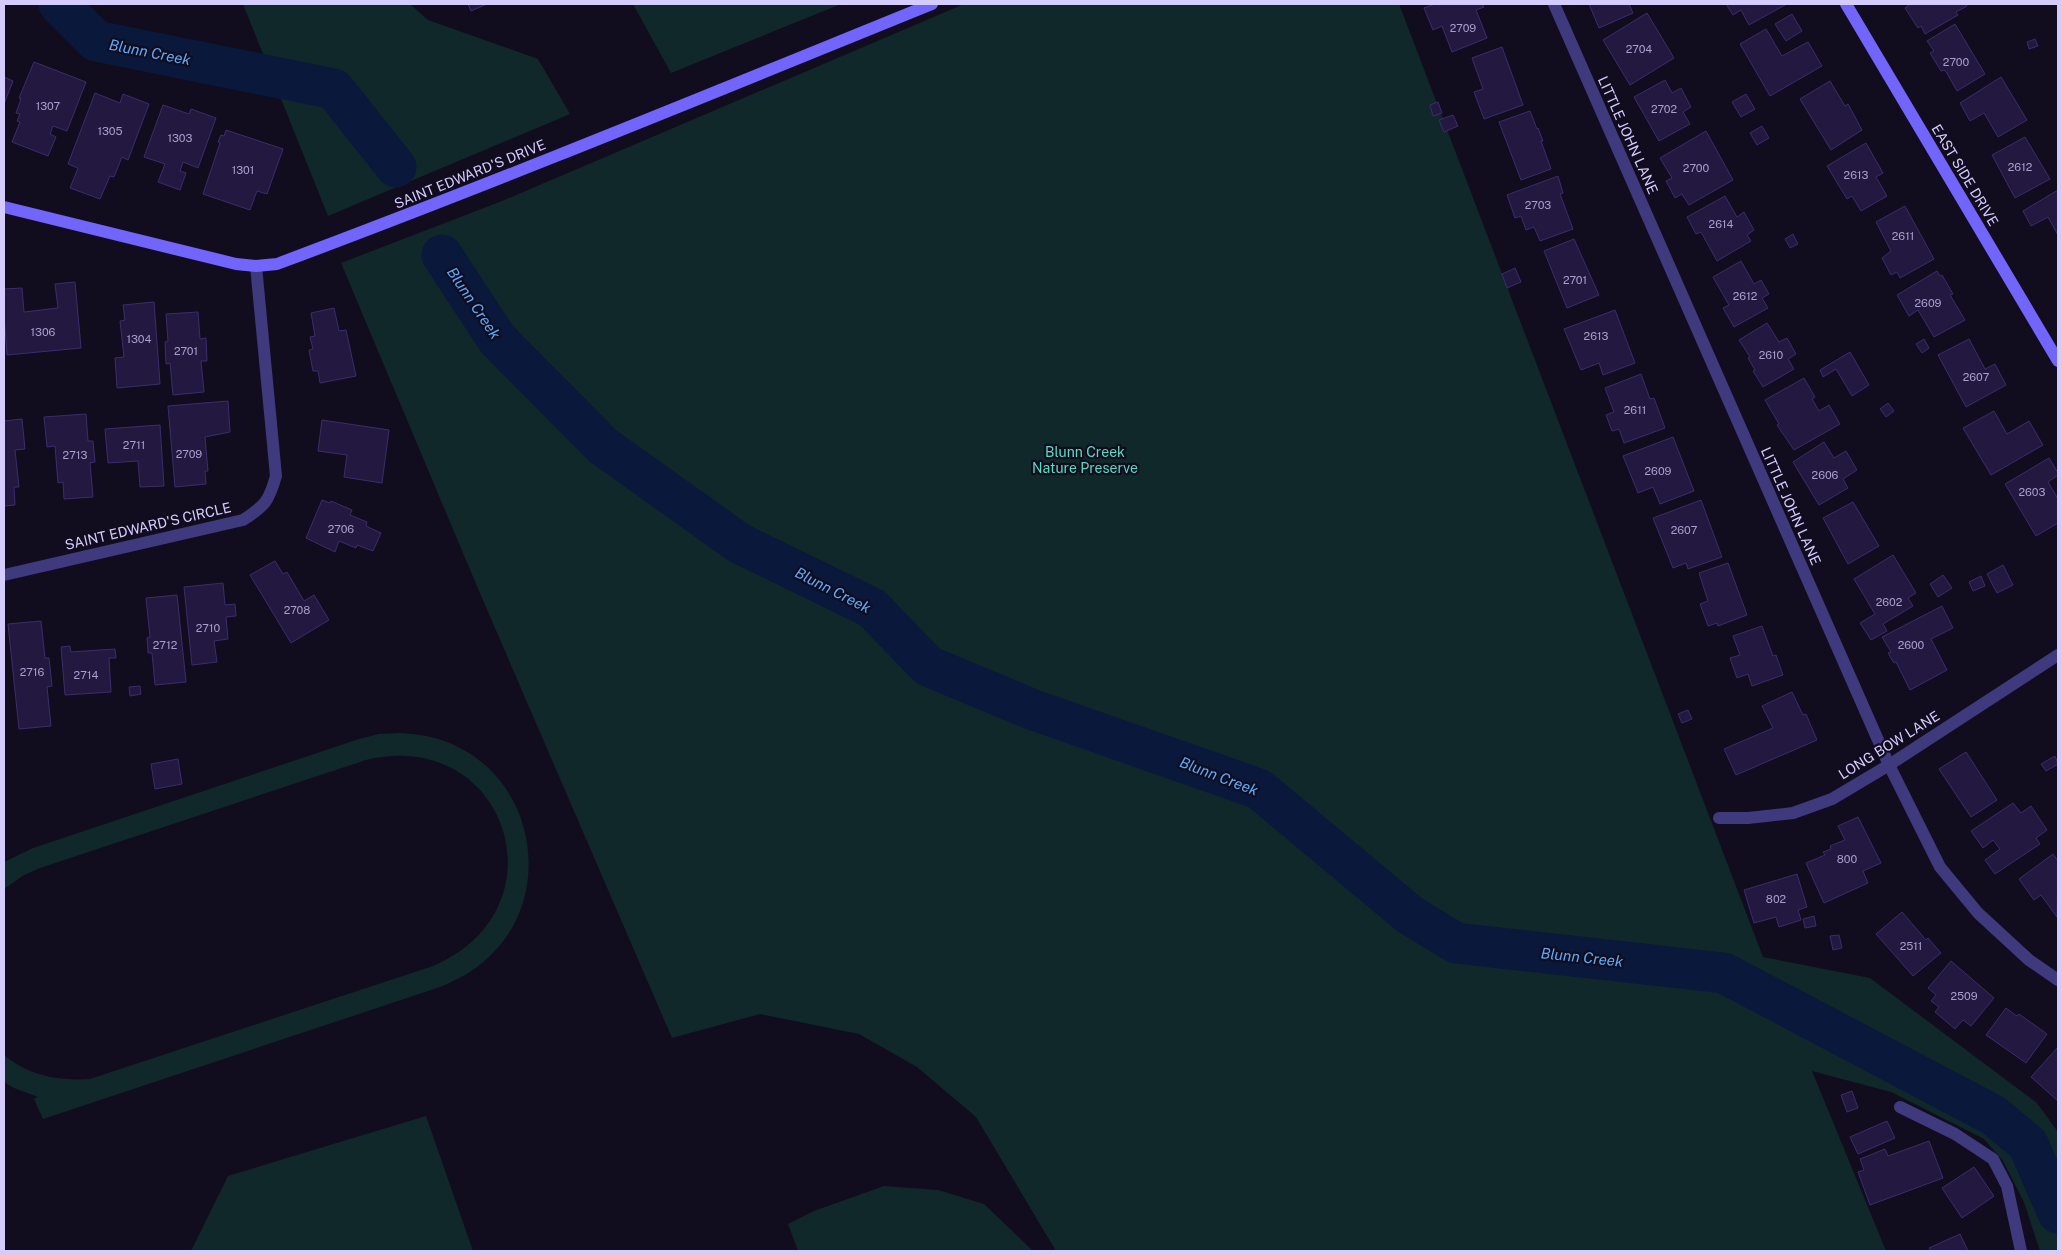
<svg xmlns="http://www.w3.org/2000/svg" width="2062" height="1255" font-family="'Public Sans',sans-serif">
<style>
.green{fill:#102829}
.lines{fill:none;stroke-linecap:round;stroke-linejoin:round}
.river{stroke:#0a193b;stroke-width:41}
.building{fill:#231940;stroke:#3c2c6b}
.lane{stroke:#3f397d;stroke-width:12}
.street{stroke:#3f397d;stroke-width:12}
.secondary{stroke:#7165fc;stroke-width:12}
.labels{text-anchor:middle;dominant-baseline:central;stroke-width:4.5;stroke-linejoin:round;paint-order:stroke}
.number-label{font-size:11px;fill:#a89fce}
.street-label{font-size:14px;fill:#d5ccfe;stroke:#110d1f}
.park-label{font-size:14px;fill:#5adcc3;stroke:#110d1f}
.water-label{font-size:15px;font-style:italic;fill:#5ca9fc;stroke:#110d1f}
</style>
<rect width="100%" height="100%" fill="#110d1f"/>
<!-- green -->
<g class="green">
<path d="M243,4H410L428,20L538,59L570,114L328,216Z"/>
<path d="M633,4H841L671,73Z"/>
<path d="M964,4H1399L1763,957L1870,978L2037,1103L2058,1132V1251H2040L2024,1202L2003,1161L1984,1139L1891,1092L1812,1071L1886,1251H1056L976,1117L917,1067L859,1034L760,1014L672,1038L479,591L341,263L502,201Z"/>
<path d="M399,733C420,734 439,737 458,747C536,785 553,895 491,955C476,970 459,979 440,987L43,1119L34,1099L38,1097L14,1088L4,1082V1055C29,1076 59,1081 90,1079L433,966C566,910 508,726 366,760L40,868L24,875L4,889V862L33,848L359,739L379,734Z"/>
<path d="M426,1116L473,1251H191L228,1176Z"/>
<path d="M884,1186L938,1190L984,1204L1033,1251H798L788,1224L814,1211Z"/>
</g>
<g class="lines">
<!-- river -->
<g class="river">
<path d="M59,4L96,41L334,89L396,167"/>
<path d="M442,255L497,339L603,446L739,543L872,608L928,666L1031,709L1259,789L1410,915L1456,943L1724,973L1993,1115L2028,1144L2058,1213"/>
</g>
</g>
<!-- building -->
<g class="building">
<path d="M468,4H487L471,11Z"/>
<path d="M1435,4H1482L1484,7L1476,10L1487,38L1452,52L1442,26L1433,30L1424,8Z"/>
<path d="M1589,4H1629L1633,13L1599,28Z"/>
<path d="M1726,4H1784L1785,5L1749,25L1741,10L1733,15Z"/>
<path d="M1908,4H1966L1967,6L1956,12L1958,15L1925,34L1921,26L1918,28L1905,8L1909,5Z"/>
<path d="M1647,13L1674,58L1630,85L1603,40Z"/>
<path d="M1792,14L1802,31L1786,41L1775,24Z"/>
<path d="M1955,24L1985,74L1957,91L1945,70L1941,71L1930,53L1934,51L1927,41Z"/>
<path d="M1766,29L1782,56L1808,42L1822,66L1770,96L1740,44Z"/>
<path d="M2035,39L2038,46L2029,49L2027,42Z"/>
<path d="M1502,47L1523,105L1484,119L1474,92L1483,89L1472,58Z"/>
<path d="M34,62L86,82L67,131L53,126L50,134L56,137L48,156L12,142L20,122L17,121L20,114L16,113L21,99L19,98Z"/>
<path d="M4,77L13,81L4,104Z"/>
<path d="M2001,77L2027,120L1998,137L1984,113L1970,121L1960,103Z"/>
<path d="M1665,80L1672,93L1681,88L1691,107L1683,112L1690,124L1659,141L1634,97Z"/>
<path d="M1830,81L1845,106L1848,104L1862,130L1831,150L1800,99Z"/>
<path d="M95,93L120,103L123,94L149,104L128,160L122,157L114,177L110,176L100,199L70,188L78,168L68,164Z"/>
<path d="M1746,94L1755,109L1741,117L1732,102Z"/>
<path d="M1438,102L1442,113L1433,116L1430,105Z"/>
<path d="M163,105L189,114L191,109L216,118L198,168L183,162L180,171L186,173L180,190L158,182L165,164L144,157Z"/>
<path d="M1530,111L1537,129L1538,128L1543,141H1541L1551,169L1521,180L1499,122Z"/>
<path d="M1453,115L1458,126L1444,132L1439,120Z"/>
<path d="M1762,126L1769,138L1757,145L1750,133Z"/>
<path d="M226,130L283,149L267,194L257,191L250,210L203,194L220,143L218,142L221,135L224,136Z"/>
<path d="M1706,131L1733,180L1689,205L1682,194L1675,198L1666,181L1672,178L1660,158Z"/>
<path d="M2025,137L2050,179L2015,198L1992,155Z"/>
<path d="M1866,143L1883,173L1876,177L1887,196L1861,211L1852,196L1847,199L1827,166Z"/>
<path d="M1558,176L1563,193L1560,194L1573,229L1540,241L1534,227L1526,230L1521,216L1515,218L1507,195Z"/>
<path d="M2058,190V235L2048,217L2031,226L2023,211Z"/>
<path d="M1725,196L1737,217L1744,212L1754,230L1747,235L1751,241L1717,261L1701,232L1696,234L1687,217Z"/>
<path d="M1905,206L1934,259L1900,278L1897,272L1891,275L1882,258L1891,251L1876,222Z"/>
<path d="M1793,234L1798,244L1790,248L1785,239Z"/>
<path d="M1574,239L1599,295L1567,308L1544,251Z"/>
<path d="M1741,261L1754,284L1761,280L1769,294L1762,298L1768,308L1734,327L1723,308L1729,305L1713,277Z"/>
<path d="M1515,268L1521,282L1507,288L1502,274Z"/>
<path d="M1937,271L1940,276L1942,275L1953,294L1950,295L1965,320L1934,337L1918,310L1909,316L1897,295Z"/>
<path d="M75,282L81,348L7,355L4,315V289L22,288L24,312L58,308L55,284Z"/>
<path d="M154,302L160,384L117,388L115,358L124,357L120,321L125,320L123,305Z"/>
<path d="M334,308L339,331L346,330L356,376L320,383L318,371H313L309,350L313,349L310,337L315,336L311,313Z"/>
<path d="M1615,310L1635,363L1603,375L1599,363L1581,370L1564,329Z"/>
<path d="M198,312L200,339L206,338L207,361H201L204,392L173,395L170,363L166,364L165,342L168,341L166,314Z"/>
<path d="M1767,323L1779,342L1787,338L1796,354L1788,359L1794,369L1763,387L1753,371L1755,370L1748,358L1750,357L1739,340Z"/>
<path d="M1924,339L1929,348L1922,353L1916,344Z"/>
<path d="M1969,339L1985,369L1995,364L2006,385L1966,407L1938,355Z"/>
<path d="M1850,352L1869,385L1852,396L1836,369L1823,377L1820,370Z"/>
<path d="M1641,374L1650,399L1654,398L1665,428L1624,443L1619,429L1612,431L1606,415L1614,412L1605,388Z"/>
<path d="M1804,378L1815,397L1812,399L1819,411L1829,405L1840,424L1794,450L1777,425L1779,424L1765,400Z"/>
<path d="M228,401L230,432L205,437L208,471H205L206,484L175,487L168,406Z"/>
<path d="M1888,403L1894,411L1886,417L1880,409Z"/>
<path d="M1994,411L2007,434L2029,421L2043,445L1991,475L1963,428Z"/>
<path d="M86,414L88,441H93L95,462L90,463L93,497L64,499L63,482L58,483L55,446L47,447L44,417Z"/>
<path d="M22,419L25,449L15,450L19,487H14L15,505L4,506V421Z"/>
<path d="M322,420L389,430L382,483L344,477L347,455L318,451Z"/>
<path d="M160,425L164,486L140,487L138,461L108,463L105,429Z"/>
<path d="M1673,437L1694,491L1660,504L1653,487L1638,493L1623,456Z"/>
<path d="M1824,442L1834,458L1846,451L1857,470L1843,479L1848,488L1819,505L1793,462Z"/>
<path d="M2049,458L2058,473V475L2048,482L2058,499V523L2036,536L2005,484Z"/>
<path d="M322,500L330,503L331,501L352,510L350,515L367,522L366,526L381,533L373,551L357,545L356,548L339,541L335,552L306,538Z"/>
<path d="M1701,500L1722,557L1688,569L1686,563L1673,568L1653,518Z"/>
<path d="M1853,502L1879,546L1848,564L1823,518Z"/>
<path d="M1893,555L1916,593L1908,598L1913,606L1883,624L1887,631L1871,640L1860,623L1875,614L1854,579Z"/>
<path d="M275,561L283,574L287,572L304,601L314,595L329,620L291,643L250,575Z"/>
<path d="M1728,563L1747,615L1718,626L1717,623L1708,626L1700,604L1708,601L1699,573Z"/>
<path d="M2003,565L2013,585L1997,593L1987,574Z"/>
<path d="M1943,575L1952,588L1938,597L1930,584Z"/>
<path d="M1981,576L1985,586L1973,591L1969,582Z"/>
<path d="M223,583L225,605L235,604L236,616L226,617L228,639L214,641L217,662L192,665L184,587Z"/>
<path d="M177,595L186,682L155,685L152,653H148V651L147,638L150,637L146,598Z"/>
<path d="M1942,606L1953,628L1931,639L1947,670L1910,690L1896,662L1894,663L1888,653L1891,652L1882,637Z"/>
<path d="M41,621L45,658H49L52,686L47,687L51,726L19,729L8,624Z"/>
<path d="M1762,626L1773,656L1776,655L1783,675L1752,686L1748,674L1737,678L1730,658L1740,655L1733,636Z"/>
<path d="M70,646L71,652L115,649L116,658H109L111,692L65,695L61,647Z"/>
<path d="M140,686L141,694L130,696L129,687Z"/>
<path d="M1792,692L1803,715L1806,714L1817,740L1736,775L1724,749L1773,728L1762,706Z"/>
<path d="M1688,710L1692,719L1682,723L1678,714Z"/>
<path d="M1966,752L1997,800L1971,817L1939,769Z"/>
<path d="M2055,756L2058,764L2046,771L2041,764Z"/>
<path d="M178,759L182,784L155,789L151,764Z"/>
<path d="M2013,803L2021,813L2031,806L2047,830L2036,838L2040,844L1995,874L1985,860L2000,849L1993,840L1983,848L1971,831Z"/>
<path d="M1858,817L1881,863L1863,871L1868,883L1824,903L1806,863L1825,855L1823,852L1831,849L1830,846L1845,840L1838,826Z"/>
<path d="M2053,854L2058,861L2057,917L2041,895L2034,900L2019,879Z"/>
<path d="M1797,874L1807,907L1798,910L1801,920L1779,927L1776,917L1754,923L1744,890Z"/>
<path d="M1902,912L1926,940L1928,938L1941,953L1913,976L1876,934Z"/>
<path d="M1814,916L1816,926L1805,928L1803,919Z"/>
<path d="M1839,935L1842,948L1833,950L1830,936Z"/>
<path d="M1951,961L1994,998L1971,1026L1963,1020L1955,1029L1935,1012L1939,1007L1931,1001L1936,995L1928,988Z"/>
<path d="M2006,1008L2017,1016L2019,1014L2047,1034L2026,1063L1986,1035Z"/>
<path d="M2058,1047V1101L2031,1077Z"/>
<path d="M1852,1091L1858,1108L1847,1112L1841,1095Z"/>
<path d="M1887,1121L1895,1138L1858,1154L1850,1137Z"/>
<path d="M1929,1141L1943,1178L1870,1205L1858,1172L1864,1170L1860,1159L1885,1149L1888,1156Z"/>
<path d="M1974,1167L1994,1196L1962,1218L1942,1188Z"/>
<path d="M1960,1234L1968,1251H1931L1929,1248Z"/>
</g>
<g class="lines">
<!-- lane -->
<path class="lane" d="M1900,1107L1955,1134L1993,1159L2007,1186L2021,1251"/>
<!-- street -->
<g class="street">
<path d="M1554,4L1889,765L1940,867L1978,913L2029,960L2058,980"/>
<path d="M4,575L243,520C265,506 269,501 276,476L256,266"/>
<path d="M1719,818H1748L1793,813L1832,799L1889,765L2058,655"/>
</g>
<!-- secondary -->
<g class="secondary">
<path d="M1846,4L2058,361"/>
<path d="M4,207L236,264L256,266L277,264C497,182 715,92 932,4"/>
</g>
</g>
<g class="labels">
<!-- number labels -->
<g class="number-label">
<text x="1463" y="28">2709</text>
<text x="1639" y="49">2704</text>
<text x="1956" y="62">2700</text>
<text x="48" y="106">1307</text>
<text x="1664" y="109">2702</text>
<text x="110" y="131">1305</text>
<text x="180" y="138">1303</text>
<text x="2020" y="167">2612</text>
<text x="1696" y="168">2700</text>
<text x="243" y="170">1301</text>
<text x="1856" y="175">2613</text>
<text x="1538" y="205">2703</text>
<text x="1721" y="224">2614</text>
<text x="1903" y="236">2611</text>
<text x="1575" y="280">2701</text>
<text x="1745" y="296">2612</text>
<text x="1928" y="303">2609</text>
<text x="43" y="332">1306</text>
<text x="1596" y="336">2613</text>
<text x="139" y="339">1304</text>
<text x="186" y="351">2701</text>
<text x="1771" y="355">2610</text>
<text x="1976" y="377">2607</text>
<text x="1635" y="410">2611</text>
<text x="134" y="445">2711</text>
<text x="189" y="454">2709</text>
<text x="75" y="455">2713</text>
<text x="1658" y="471">2609</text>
<text x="1825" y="475">2606</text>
<text x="2032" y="492">2603</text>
<text x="341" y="529">2706</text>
<text x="1684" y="530">2607</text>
<text x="1889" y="602">2602</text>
<text x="297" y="610">2708</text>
<text x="208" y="628">2710</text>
<text x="165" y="645">2712</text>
<text x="1911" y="645">2600</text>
<text x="32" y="672">2716</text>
<text x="86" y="675">2714</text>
<text x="1847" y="859">800</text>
<text x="1776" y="899">802</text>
<text x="1911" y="946">2511</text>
<text x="1964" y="996">2509</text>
</g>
<!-- street labels -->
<g class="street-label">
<text transform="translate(1628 135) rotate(66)">LITTLE JOHN LANE</text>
<text transform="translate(470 174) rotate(-22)">SAINT EDWARD'S DRIVE</text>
<text transform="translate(1965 175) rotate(59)">EAST SIDE DRIVE</text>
<text transform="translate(1791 506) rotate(66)">LITTLE JOHN LANE</text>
<text transform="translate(148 526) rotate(-13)">SAINT EDWARD'S CIRCLE</text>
<text transform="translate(1889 745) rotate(-32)">LONG BOW LANE</text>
</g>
<!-- park labels -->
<g class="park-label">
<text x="1085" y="452">Blunn Creek<tspan x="1085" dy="16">Nature Preserve</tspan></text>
</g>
<!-- water labels -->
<g class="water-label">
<text transform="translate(150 52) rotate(11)">Blunn Creek</text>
<text transform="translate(474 303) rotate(56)">Blunn Creek</text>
<text transform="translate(833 590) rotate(27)">Blunn Creek</text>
<text transform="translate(1219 776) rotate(21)">Blunn Creek</text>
<text transform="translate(1582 957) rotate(6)">Blunn Creek</text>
</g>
</g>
<!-- border -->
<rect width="2062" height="1255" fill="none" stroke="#d5ccfe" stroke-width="10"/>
</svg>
